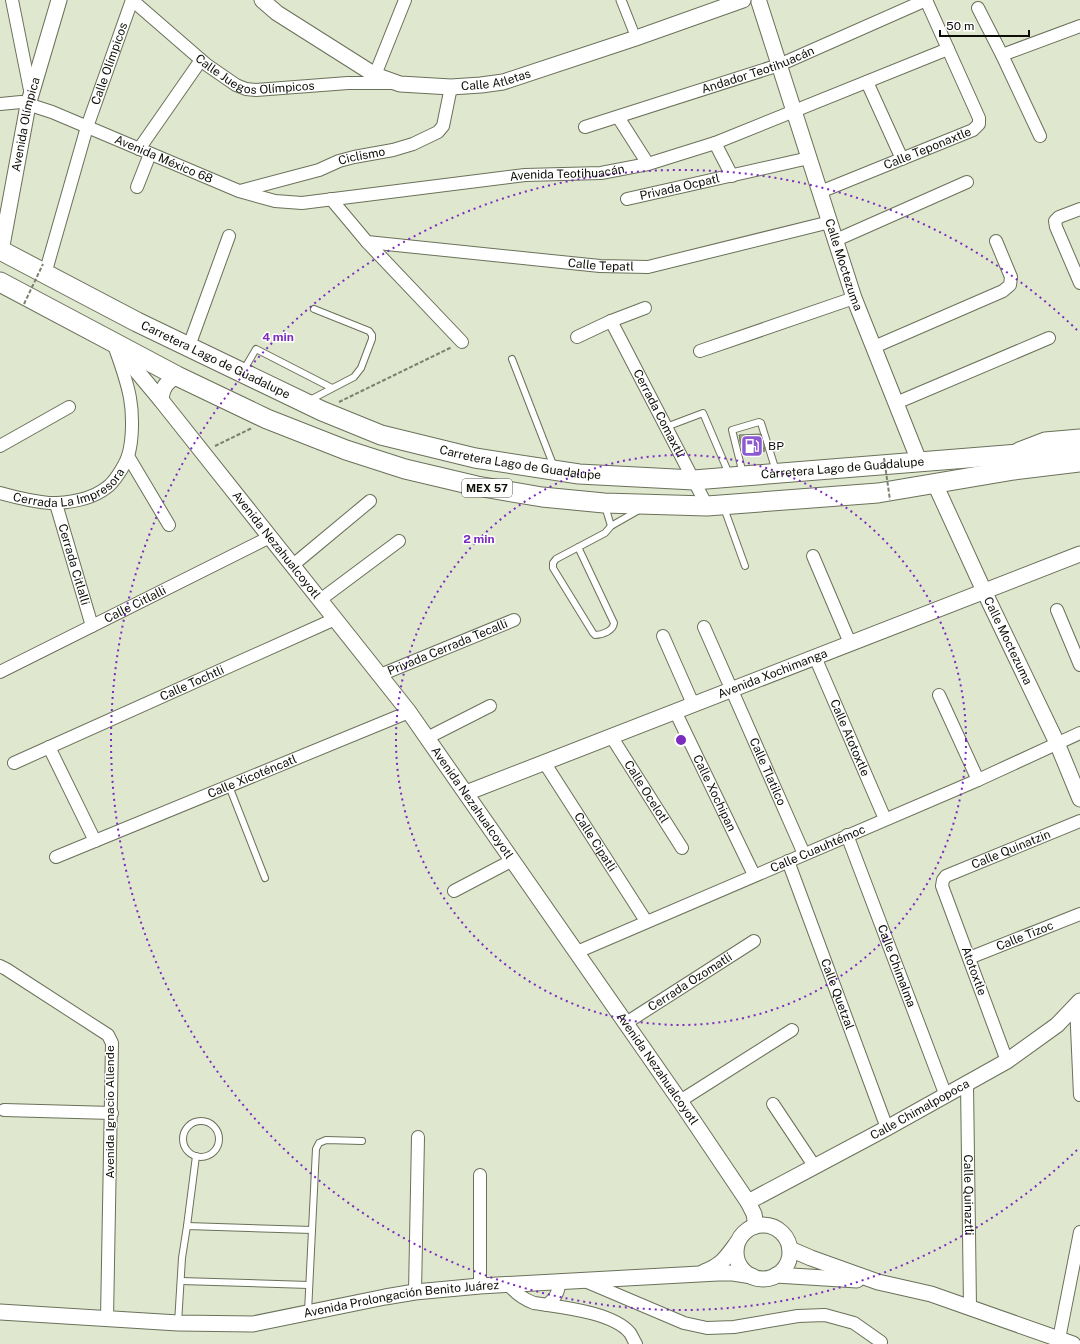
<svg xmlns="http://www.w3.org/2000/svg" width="1080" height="1344" font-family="'Public Sans',sans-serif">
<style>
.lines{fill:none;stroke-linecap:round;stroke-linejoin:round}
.service-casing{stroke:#6a715a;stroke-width:8}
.pedestrian-casing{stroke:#6a715a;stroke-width:11}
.minor-casing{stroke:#6a715a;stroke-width:14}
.tertiary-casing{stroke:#6a715a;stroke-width:17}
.primary-casing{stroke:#6a715a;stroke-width:21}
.path{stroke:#7b806f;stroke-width:2;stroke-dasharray:4 2;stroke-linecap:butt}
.service{stroke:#fff;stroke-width:6}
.pedestrian{stroke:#fff;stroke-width:9}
.minor{stroke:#fff;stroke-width:12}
.tertiary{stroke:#fff;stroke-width:15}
.primary{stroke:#fff;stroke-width:19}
.path-bridge{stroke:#7b806f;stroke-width:2;stroke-dasharray:4 2;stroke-linecap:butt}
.wall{fill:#8a907c}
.building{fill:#a1a890;stroke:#717665}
.ring{fill:none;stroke:#7b2cbf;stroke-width:2;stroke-dasharray:2 4}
.labels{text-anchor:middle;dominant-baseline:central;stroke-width:3;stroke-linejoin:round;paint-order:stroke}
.shield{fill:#fff;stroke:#565751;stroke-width:1}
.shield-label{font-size:11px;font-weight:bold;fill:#0d0f07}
.street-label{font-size:12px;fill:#0d0f07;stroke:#fff}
.poi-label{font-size:12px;fill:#0d0f07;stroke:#fff;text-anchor:start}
.centre{fill:#7b2cbf;stroke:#fff;stroke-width:2}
.ring-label{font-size:12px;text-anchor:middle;font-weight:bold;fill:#7b2cbf;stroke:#fff;stroke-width:3;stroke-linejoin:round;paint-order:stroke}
</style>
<rect width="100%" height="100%" fill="#dfe7ce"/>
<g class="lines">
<!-- service casing -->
<g class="service-casing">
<g id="service">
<path d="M512,359L554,467"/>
<path d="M243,371L256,349L332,388"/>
<path d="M308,401L354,377L361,368L372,339V335L369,331L314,309"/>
<path d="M666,427L703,413L729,474"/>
<path d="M743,474L732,430L759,422L761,423L776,471"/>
<path d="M605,506L611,526"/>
<path d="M724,508L745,566"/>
<path d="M578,547L614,623C613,631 602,635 595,635L593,633L553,568V563L556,559L605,533L611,526L639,510"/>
<path d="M229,786L265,878"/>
<circle cx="201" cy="1139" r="18"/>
<path d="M187,1226L196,1156"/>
<path d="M181,1281L309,1285"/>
<path d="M308,1312L312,1230"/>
<path d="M178,1323L182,1258L187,1226L312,1230L316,1149L319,1143L326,1140L362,1141"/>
</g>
</g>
<!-- pedestrian casing -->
<g class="pedestrian-casing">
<path id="pedestrian" d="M621,0L636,38"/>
</g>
<!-- minor casing -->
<g class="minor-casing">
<g id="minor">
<path d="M12,0L31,95"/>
<path id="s1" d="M132,0L207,65L236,85L246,89L256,90L348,83H391"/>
<path d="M978,8L1002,55L1040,136"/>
<path d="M1002,55L1080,26"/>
<path d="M375,75L405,0"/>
<path d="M867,82L902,159"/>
<path id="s2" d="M0,104L21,102L52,112L239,191L275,201L302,203L525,175L601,173L648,164L715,143L948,49"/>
<path d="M618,117L648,164"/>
<path id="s3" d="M585,127L779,65L926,0"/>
<path d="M715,143L732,176"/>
<path d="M139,149L201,60"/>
<path d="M137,187L150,154"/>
<path id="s4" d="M240,191L319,170L339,161L354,157L393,150L413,144L438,132L443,126L451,87"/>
<path id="s5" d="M820,192L973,130L979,124V118L926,0"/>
<path d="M331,199L367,242L462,342"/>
<path id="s6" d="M627,199L809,158"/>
<path d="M1080,209L1059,217L1055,221L1056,227L1080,283"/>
<path d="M836,240L967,182"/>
<path id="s7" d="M367,242L600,266L648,267L830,222"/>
<path id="s8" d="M45,274L87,127L132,0"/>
<path id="s9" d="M611,321L707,506"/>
<path d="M577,337L611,321L645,308"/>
<path d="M189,346L229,236"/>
<path d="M874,347L1003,291L1010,285L1011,277L996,241"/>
<path d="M700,351L854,298"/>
<path d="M896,403L1049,338"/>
<path d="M0,446L69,407"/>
<path d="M128,456L169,525"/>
<path id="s10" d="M0,493C14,497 43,504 57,503C73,502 93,498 106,488C114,483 125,465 128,456C133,440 133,414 130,398C127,381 121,365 115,348"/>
<path id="s11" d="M56,504L92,626"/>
<path d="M813,556L850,643"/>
<path d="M293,565L370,501"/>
<path d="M320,600L399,541"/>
<path d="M1057,610L1080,665"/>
<path id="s12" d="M704,627L804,854"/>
<path d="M663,636L693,704"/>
<path id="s13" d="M815,657L885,819"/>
<path id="s14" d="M0,672L270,537"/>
<path id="s15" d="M380,675L514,620"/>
<path d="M939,695L978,780"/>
<path id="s16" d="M675,711L754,875"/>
<path id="s17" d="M611,736L682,848"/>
<path d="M427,738L490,706"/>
<path d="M49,747L95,841"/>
<path id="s18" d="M544,762L646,921"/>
<path id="s19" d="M14,763L335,619"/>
<path id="s20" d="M847,835L946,1096"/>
<path id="s21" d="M56,857L409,712"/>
<path id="s22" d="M788,861L887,1128"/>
<path d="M454,891L511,861"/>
<path id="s23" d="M577,952L978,780L1080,733"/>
<path id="s24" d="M969,958L1080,914"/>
<path d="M0,966L6,969L108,1035L112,1043L107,1318"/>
<path d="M1076,1005L1080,1095"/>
<path id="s25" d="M626,1023L754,941"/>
<path id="s26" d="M1007,1061L942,886L943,880L946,876L1080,821"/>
<path id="s27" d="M967,1084L970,1307"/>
<path d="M680,1101L792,1030"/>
<path d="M773,1104L815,1167"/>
<path d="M4,1110L112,1113"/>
<path d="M585,1281L684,1323L707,1328L734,1327L798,1316L825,1315L854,1323L881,1342"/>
<path d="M509,1285C516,1294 523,1299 534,1303C560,1307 613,1312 630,1333C632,1336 634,1341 636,1344"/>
<path d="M480,1286V1175"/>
<path d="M415,1292L418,1137"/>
<path d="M547,1305C555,1298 559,1293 559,1282"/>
<path d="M1059,1339L1080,1232"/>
</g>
</g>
<!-- tertiary casing -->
<g class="tertiary-casing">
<g id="tertiary">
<path id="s28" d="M262,0L277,13L375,75L400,84L451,87L481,85L503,82L636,38L743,0"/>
<path id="s29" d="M759,2L854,298L919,461"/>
<path id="s30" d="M1,251L28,105L59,0"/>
<path id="s31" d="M115,345L161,400L409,712L680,1101L748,1202L754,1214L756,1226"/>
<path d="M161,400C162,388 166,382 177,376"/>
<path d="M1019,450L1045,440L1080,437"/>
<path id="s32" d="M935,484L984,591L1057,743L1080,799"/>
<path id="s33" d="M466,793L1080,554"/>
<path id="s34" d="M748,1202L887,1128L1007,1061L1057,1025L1080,1001"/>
<circle cx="763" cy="1252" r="27"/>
<path d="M790,1249L811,1258L878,1282L931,1294L1073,1344"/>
<path d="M704,1272C722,1265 726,1258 737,1243"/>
<path d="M776,1275L857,1280"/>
<path id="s35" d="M0,1312L178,1323L253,1324L385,1297L415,1292L480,1286L718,1273H733L752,1276"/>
</g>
</g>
<!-- primary casing -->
<g class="primary-casing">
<g id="primary">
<path id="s36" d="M0,250L137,322L322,411L381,435L475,458L579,474L694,480L1080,449"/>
<path d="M0,282L177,376L267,419L346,450L405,469L477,486L542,497L604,503L707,506L878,493L1014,470L1080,462"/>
</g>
</g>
<!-- path -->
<g class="path">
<path d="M339,402L452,347"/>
<path d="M215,446L252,428"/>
</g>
<!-- service -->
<use href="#service" class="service"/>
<!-- pedestrian -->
<use href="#pedestrian" class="pedestrian"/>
<!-- minor -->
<use href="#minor" class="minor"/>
<!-- tertiary -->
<use href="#tertiary" class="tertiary"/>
<!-- primary -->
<use href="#primary" class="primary"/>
<!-- path-bridge -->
<g class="path-bridge">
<path d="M24,304L43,264"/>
<path d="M884,458L890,500"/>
</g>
</g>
<!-- wall -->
<path class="wall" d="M739,435L765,448V452L743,454L739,440Z"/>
<!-- building -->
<path class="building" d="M761,434L765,448L743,449L739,435Z"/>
<!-- distance rings -->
<g class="ring">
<circle cx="681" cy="740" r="285"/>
<path d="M1077 1150A570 570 0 1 1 1077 330"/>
</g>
<!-- icons -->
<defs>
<g id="fuel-square" transform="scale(1.15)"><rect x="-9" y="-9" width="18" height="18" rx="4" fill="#8d59d1" stroke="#fff"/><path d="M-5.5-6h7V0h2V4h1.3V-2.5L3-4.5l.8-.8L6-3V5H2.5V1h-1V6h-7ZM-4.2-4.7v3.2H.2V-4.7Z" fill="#fff"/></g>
</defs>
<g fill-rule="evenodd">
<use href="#fuel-square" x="752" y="446"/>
</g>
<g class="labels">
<!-- shield labels -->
<rect class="shield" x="462" y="479" width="50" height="18" rx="3"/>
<g class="shield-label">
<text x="487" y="488">MEX 57</text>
</g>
<!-- street labels -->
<g class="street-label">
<text stroke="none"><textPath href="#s8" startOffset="220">Calle Olímpicos</textPath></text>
<text stroke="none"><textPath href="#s1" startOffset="150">Calle Juegos Olímpicos</textPath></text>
<text stroke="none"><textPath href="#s3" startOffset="182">Andador Teotihuacán</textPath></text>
<text stroke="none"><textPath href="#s28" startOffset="259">Calle Atletas</textPath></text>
<text stroke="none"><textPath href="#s30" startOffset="129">Avenida Olímpica</textPath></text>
<text stroke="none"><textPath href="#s5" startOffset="116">Calle Teponaxtle</textPath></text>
<text stroke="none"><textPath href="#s4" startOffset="127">Ciclismo</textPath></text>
<text stroke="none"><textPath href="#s2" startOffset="175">Avenida México 68</textPath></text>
<text stroke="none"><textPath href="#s2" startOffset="588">Avenida Teotihuacán</textPath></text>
<text stroke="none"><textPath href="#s6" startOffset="54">Privada Ocpatl</textPath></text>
<text stroke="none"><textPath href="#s7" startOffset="235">Calle Tepatl</textPath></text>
<text stroke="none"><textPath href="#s29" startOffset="276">Calle Moctezuma</textPath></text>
<text stroke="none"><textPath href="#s36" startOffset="242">Carretera Lago de Guadalupe</textPath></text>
<text stroke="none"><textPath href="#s9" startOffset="104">Cerrada Comaxtli</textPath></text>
<text stroke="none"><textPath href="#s36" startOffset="566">Carretera Lago de Guadalupe</textPath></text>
<text stroke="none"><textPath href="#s36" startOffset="890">Carretera Lago de Guadalupe</textPath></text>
<text stroke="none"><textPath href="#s10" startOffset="74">Cerrada La Impresora</textPath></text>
<text stroke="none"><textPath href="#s31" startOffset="257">Avenida Nezahualcoyotl</textPath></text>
<text stroke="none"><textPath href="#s11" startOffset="63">Cerrada Citlalli</textPath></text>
<text stroke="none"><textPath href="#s14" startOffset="151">Calle Citlalli</textPath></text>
<text stroke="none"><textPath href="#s32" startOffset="173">Calle Moctezuma</textPath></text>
<text stroke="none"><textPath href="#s15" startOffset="73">Privada Cerrada Tecalli</textPath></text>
<text stroke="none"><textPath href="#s33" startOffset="329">Avenida Xochimanga</textPath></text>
<text stroke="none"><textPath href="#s19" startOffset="195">Calle Tochtli</textPath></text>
<text stroke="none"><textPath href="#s13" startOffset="88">Calle Atotoxtle</textPath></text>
<text stroke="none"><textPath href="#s12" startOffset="158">Calle Tlatilco</textPath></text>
<text stroke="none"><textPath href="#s21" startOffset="212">Calle Xicoténcatl</textPath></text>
<text stroke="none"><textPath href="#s17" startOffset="66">Calle Ocelotl</textPath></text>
<text stroke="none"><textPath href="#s16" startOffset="91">Calle Xochipan</textPath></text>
<text stroke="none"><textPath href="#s31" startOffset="581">Avenida Nezahualcoyotl</textPath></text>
<text stroke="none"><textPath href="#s18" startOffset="95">Calle Cipatli</textPath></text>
<text stroke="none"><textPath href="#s23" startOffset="262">Calle Cuauhtémoc</textPath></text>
<text stroke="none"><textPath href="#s26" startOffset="268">Calle Quinatzin</textPath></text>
<text stroke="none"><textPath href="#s24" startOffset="60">Calle Tizoc</textPath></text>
<text stroke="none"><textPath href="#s20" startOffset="140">Calle Chimalma</textPath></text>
<text transform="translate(974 971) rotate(70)">Atotoxtle</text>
<text stroke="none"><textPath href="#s25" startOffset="76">Cerrada Ozomatli</textPath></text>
<text stroke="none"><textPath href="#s22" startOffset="142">Calle Quetzal</textPath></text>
<text stroke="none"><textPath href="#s31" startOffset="905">Avenida Nezahualcoyotl</textPath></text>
<text stroke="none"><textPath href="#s34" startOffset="195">Calle Chimalpopoca</textPath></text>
<text transform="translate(110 1112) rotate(-90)">Avenida Ignacio Allende</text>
<text stroke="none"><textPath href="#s27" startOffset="111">Calle Quinaztli</textPath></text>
<text stroke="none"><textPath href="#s35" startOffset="404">Avenida Prolongación Benito Juárez</textPath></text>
</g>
<!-- poi labels -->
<g class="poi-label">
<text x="768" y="446">BP</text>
</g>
</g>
<circle cx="681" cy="740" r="6" class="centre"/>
<g class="ring-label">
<text x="278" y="341">4 min</text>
<text x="479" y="543">2 min</text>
</g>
<!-- scale -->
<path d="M940 30v6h89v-6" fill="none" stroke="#0d0f07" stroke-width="2"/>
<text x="946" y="30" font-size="12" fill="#0d0f07" stroke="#ffffff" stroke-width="3" paint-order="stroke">50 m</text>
</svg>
